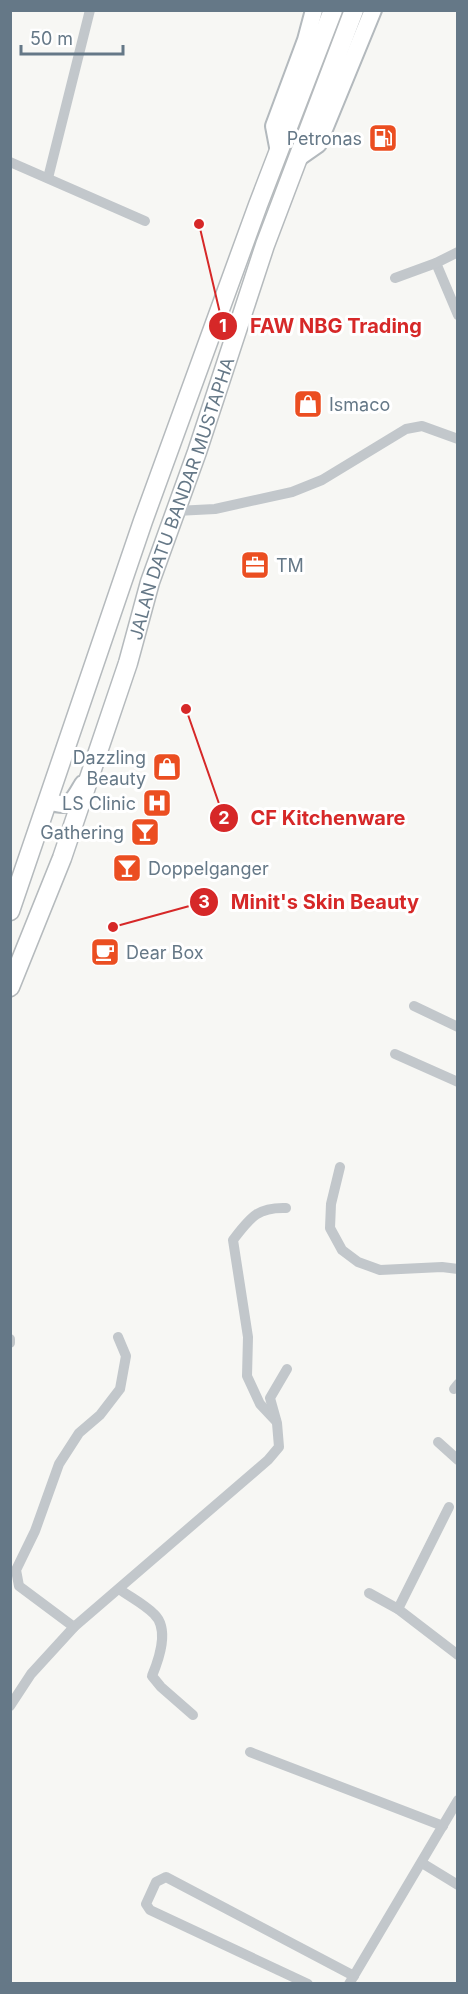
<svg xmlns="http://www.w3.org/2000/svg" width="468" height="1994" font-family="Inter,sans-serif">
<style>
.lines{fill:none;stroke-linecap:round;stroke-linejoin:round}
.primary-casing{stroke:#b3b9bd;stroke-width:20}
.trunk-casing{stroke:#b5babd;stroke-width:21}
.minor{stroke:#c2c7cb;stroke-width:10}
.primary{stroke:#fff;stroke-width:16}
.trunk{stroke:#fff;stroke-width:18}
.labels{text-anchor:middle;dominant-baseline:central;stroke-width:6;stroke-linejoin:round;paint-order:stroke}
.poi-label{font-size:18px;fill:#657887;stroke:#fff;text-anchor:end}
.street-label{font-size:18px;fill:#657887;stroke:#fff}
.leader{fill:none;stroke:#d62828;stroke-width:2}
.callout-dot{fill:#d62828;stroke:#fff;stroke-width:2}
.mark-label{font-size:18px;text-anchor:middle;font-weight:bold;fill:#fff}
.callout-label{font-size:20px;text-anchor:middle;font-weight:bold;fill:#d62828;stroke:#fff;stroke-width:6;stroke-linejoin:round;paint-order:stroke}
</style>
<rect width="100%" height="100%" fill="#f7f7f4"/>
<g class="lines">
<!-- primary casing -->
<g class="primary-casing">
<g id="primary">
<path d="M279,152L274,126L306,40L314,10"/>
<path d="M298,158L318,144L373,10"/>
<path d="M49,801C71,809 73,801 83,784"/>
</g>
</g>
<!-- trunk casing -->
<g class="trunk-casing">
<g id="trunk">
<path d="M10,911L143,521L258,205L333,10"/>
<path id="s1" d="M10,987L62,858L128,663L150,582L197,452L265,245L354,10"/>
</g>
</g>
<!-- minor -->
<g class="minor">
<path d="M10,162L145,221"/>
<path d="M48,178L90,10"/>
<path d="M436,263L458,315"/>
<path d="M395,278L436,263L458,252"/>
<path d="M176,511L215,509L292,492L322,480L406,429L422,426L458,439"/>
<path d="M414,1006L458,1027"/>
<path d="M395,1054L458,1082"/>
<path d="M340,1167L331,1204L330,1228L342,1250L358,1262L380,1270L442,1267L458,1269"/>
<path d="M10,1339V1343"/>
<path d="M454,1389L458,1384"/>
<path d="M276,1421L260,1404L247,1376L248,1337L233,1240C250,1218 257,1207 286,1208"/>
<path d="M438,1442L458,1460"/>
<path d="M119,1589C130,1597 144,1604 154,1614C170,1629 159,1659 152,1676L161,1687L193,1715"/>
<path d="M369,1593L398,1609L458,1655"/>
<path d="M398,1609L449,1507"/>
<path d="M74,1627L19,1586L16,1570L35,1531L59,1464L79,1433L100,1415L120,1389L126,1356L118,1337"/>
<path d="M10,1706L31,1674L74,1627L268,1460L279,1447L277,1423L270,1398L287,1369"/>
<path d="M250,1752L443,1826"/>
<path d="M422,1863L458,1885"/>
<path d="M308,1984L150,1910L146,1904L156,1882L166,1877L354,1976"/>
<path d="M349,1984L458,1800"/>
</g>
<!-- primary -->
<use href="#primary" class="primary"/>
<!-- trunk -->
<use href="#trunk" class="trunk"/>
</g>
<!-- icons -->
<defs>
<g id="fuel-square" transform="scale(1.5)"><rect x="-9" y="-9" width="18" height="18" rx="4" fill="#eb4e21" stroke="#fff"/><path d="M-5.5-6h7V0h2V4h1.3V-2.5L3-4.5l.8-.8L6-3V5H2.5V1h-1V6h-7ZM-4.2-4.7v3.2H.2V-4.7Z" fill="#fff"/></g>
<g id="shop-square" transform="scale(1.5)"><rect x="-9" y="-9" width="18" height="18" rx="4" fill="#eb4e21" stroke="#fff"/><path d="M-5-2.5h2.3a2.7 3.5 0 0 1 5.4 0H5L5.5 6h-11ZM-1.5-2.5h3a1.5 2.3 0 0 0-3 0Z" fill="#fff"/></g>
<g id="office-square" transform="scale(1.5)"><rect x="-9" y="-9" width="18" height="18" rx="4" fill="#eb4e21" stroke="#fff"/><path d="M-6-3h4V-5.5h4V-3h4V5H-6ZM-1-4.5V-3h2v-1.5ZM-6 0V1H6V0Z" fill="#fff"/></g>
<g id="hospital-square" transform="scale(1.5)"><rect x="-9" y="-9" width="18" height="18" rx="4" fill="#eb4e21" stroke="#fff"/><path d="M-5-5h3v3.5h4V-5h3V5h-3V1.5h-4V5h-3Z" fill="#fff"/></g>
<g id="bar-square" transform="scale(1.5)"><rect x="-9" y="-9" width="18" height="18" rx="4" fill="#eb4e21" stroke="#fff"/><path d="M-6-5H6L.8 .8V4.5H3.5V6h-7V4.5H-.8V.8Z" fill="#fff"/></g>
<g id="cafe-square" transform="scale(1.5)"><rect x="-9" y="-9" width="18" height="18" rx="4" fill="#eb4e21" stroke="#fff"/><path d="M-5.5-4.5H6V0H3Q3 3.5 0 3.5H-2.5Q-5.5 3.5-5.5 0ZM3-3.2v2h1.7v-2ZM-6 4.5H4V6H-6Z" fill="#fff"/></g>
</defs>
<g fill-rule="evenodd">
<use href="#fuel-square" x="383" y="138"/>
<use href="#shop-square" x="308" y="404"/>
<use href="#office-square" x="255" y="565"/>
<use href="#shop-square" x="167" y="767"/>
<use href="#hospital-square" x="157" y="803"/>
<use href="#bar-square" x="145" y="832"/>
<use href="#bar-square" x="127" y="868"/>
<use href="#cafe-square" x="105" y="952"/>
</g>
<g class="labels">
<!-- poi labels -->
<g class="poi-label">
<text x="362" y="138">Petronas</text>
<text x="329" y="404" text-anchor="start">Ismaco</text>
<text x="276" y="565" text-anchor="start">TM</text>
<text x="146" y="757">Dazzling<tspan x="146" dy="21">Beauty</tspan></text>
<text x="136" y="803">LS Clinic</text>
<text x="124" y="832">Gathering</text>
<text x="148" y="868" text-anchor="start">Doppelganger</text>
<text x="126" y="952" text-anchor="start">Dear Box</text>
</g>
<!-- street labels -->
<g class="street-label">
<text stroke="none"><textPath href="#s1" startOffset="518">JALAN DATU BANDAR MUSTAPHA</textPath></text>
</g>
</g>
<!-- callouts -->
<path class="leader" d="M199 224L223 326M186 709L224 818M113 927L204 902"/>
<g class="callout-dot">
<circle cx="199" cy="224" r="6"/>
<circle cx="186" cy="709" r="6"/>
<circle cx="113" cy="927" r="6"/>
<circle cx="223" cy="326" r="15"/>
<circle cx="224" cy="818" r="15"/>
<circle cx="204" cy="902" r="15"/>
</g>
<g class="mark-label">
<text x="223" y="332">1</text>
<text x="224" y="824">2</text>
<text x="204" y="908">3</text>
</g>
<g class="callout-label">
<text x="336" y="333">FAW NBG Trading</text>
<text x="328" y="825">CF Kitchenware</text>
<text x="325" y="909">Minit's Skin Beauty</text>
</g>
<!-- border -->
<rect width="468" height="1994" fill="none" stroke="#657887" stroke-width="24"/>
<!-- scale -->
<path d="M21 45v9h102v-9" fill="none" stroke="#657887" stroke-width="3"/>
<text x="30" y="45" font-size="18" fill="#657887" stroke="#ffffff" stroke-width="4.5" paint-order="stroke">50 m</text>
</svg>
